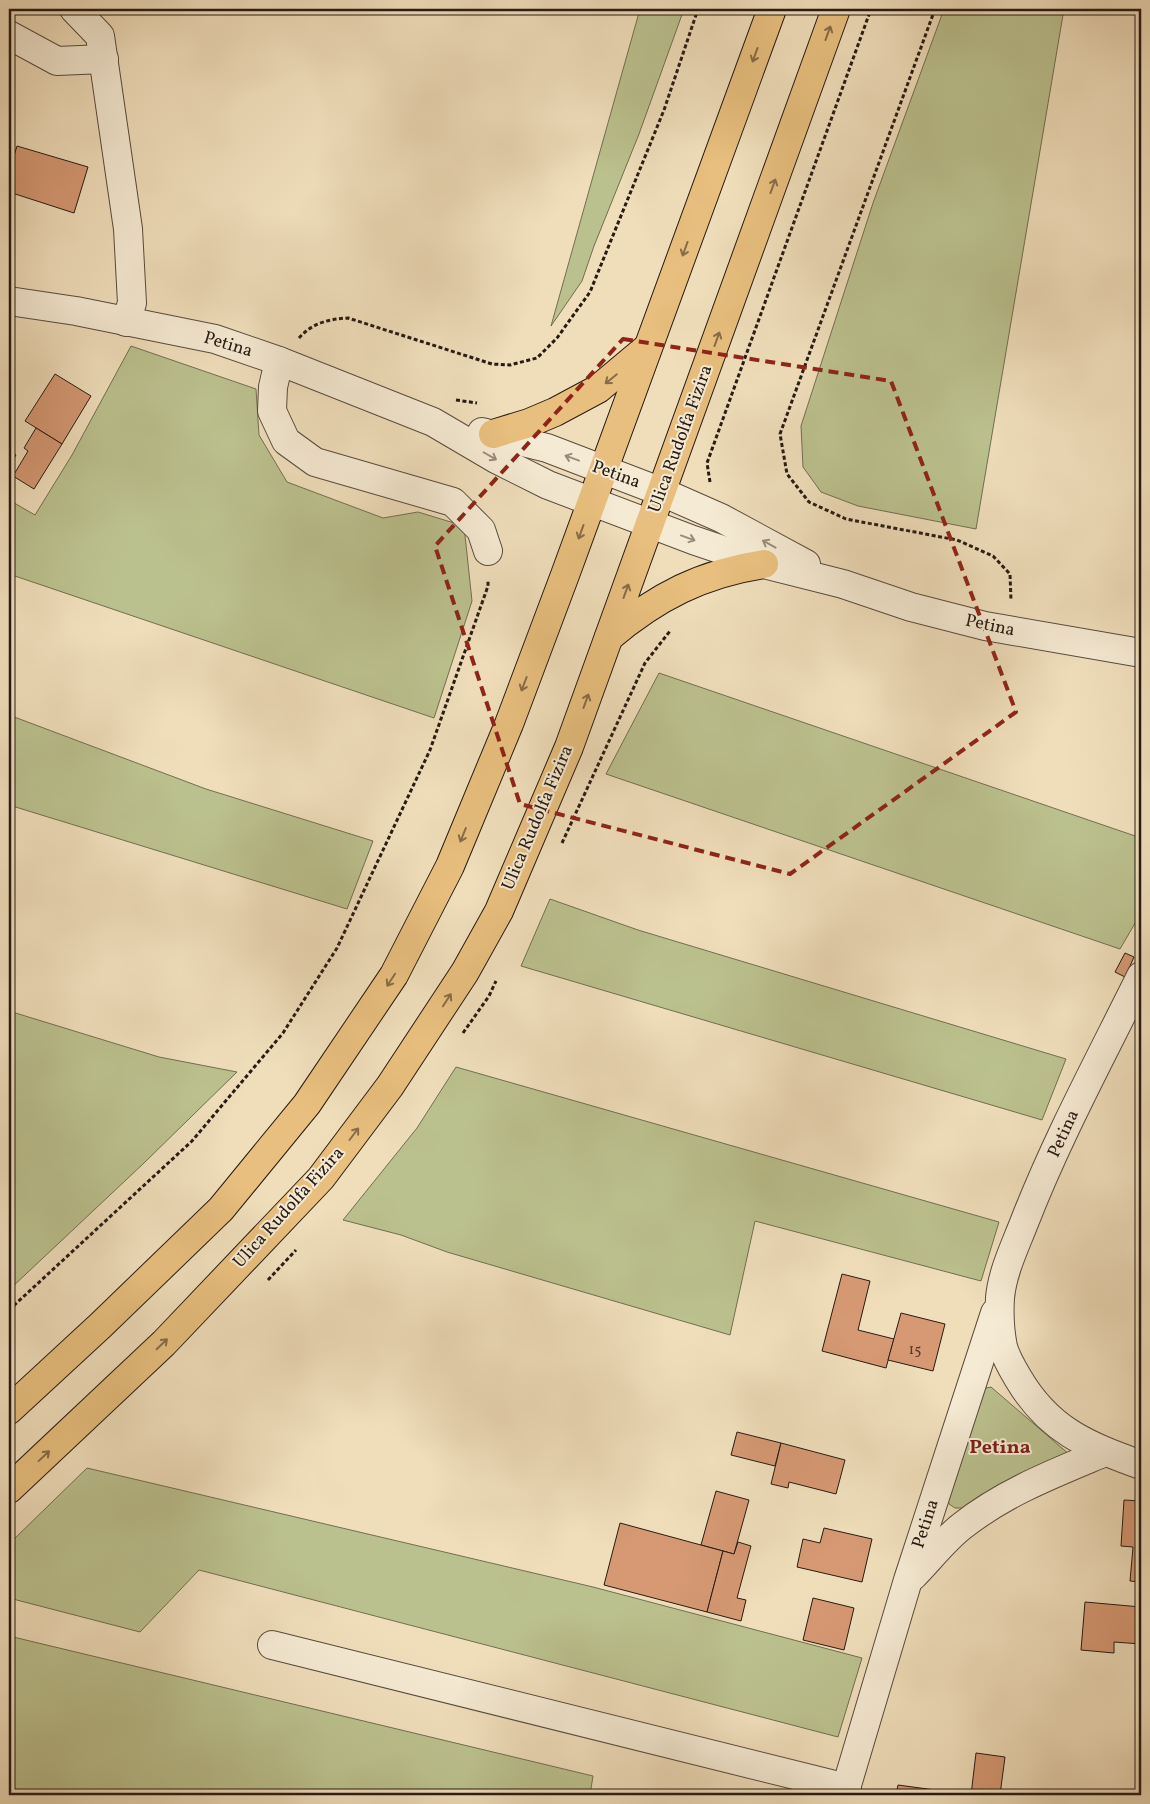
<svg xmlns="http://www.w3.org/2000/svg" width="1150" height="1804" font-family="Vollkorn,serif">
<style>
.green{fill:#bbc18e;stroke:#716e51}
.building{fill:#d69974;stroke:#271a14}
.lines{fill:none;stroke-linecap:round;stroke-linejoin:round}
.minor-casing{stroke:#594b3e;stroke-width:30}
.major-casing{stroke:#271a14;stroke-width:30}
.path{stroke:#271a14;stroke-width:3;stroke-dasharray:4 2.5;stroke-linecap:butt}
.minor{stroke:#f5ead3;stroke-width:28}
.major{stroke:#e8bf7e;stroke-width:28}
.oneway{stroke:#886c49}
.oneway2{stroke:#988c7d}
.marked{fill:none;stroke:#8f2418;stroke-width:4;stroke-dasharray:10 6;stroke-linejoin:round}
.labels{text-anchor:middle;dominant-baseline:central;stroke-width:4;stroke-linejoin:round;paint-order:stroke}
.number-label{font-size:15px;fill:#533a2c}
.street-label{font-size:18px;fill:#271a14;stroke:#f5ead3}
.quarter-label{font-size:20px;font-weight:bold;fill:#7a1f14;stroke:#f5ead3}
</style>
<rect width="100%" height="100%" fill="#f0debb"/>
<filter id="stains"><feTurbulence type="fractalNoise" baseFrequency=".004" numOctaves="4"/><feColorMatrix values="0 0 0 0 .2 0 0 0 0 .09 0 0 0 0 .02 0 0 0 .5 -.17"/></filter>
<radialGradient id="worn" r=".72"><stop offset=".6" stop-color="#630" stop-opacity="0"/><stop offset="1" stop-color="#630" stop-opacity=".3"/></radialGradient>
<!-- green -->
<g class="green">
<path d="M640,9H684L639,134L594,246L582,281L551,326Z"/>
<path d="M944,9H1064L976,529L858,506L821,492L803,467L801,426L873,203Z"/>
<path d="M131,346L256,389L259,435L287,482L383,518L418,512L464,526L472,601L434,718L9,574V500L35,515L72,455Z"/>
<path d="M659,673L1141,838V913L1120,949L606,774Z"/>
<path d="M9,715L206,789L373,841L347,909L9,805Z"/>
<path d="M550,899L638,930L1066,1059L1042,1120L521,966Z"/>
<path d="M9,1011L159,1057L237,1072L144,1163L9,1290Z"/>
<path d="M456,1067L999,1222L981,1281L755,1221L730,1335L447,1252L401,1235L343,1220L417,1128Z"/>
<path d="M991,1387L1070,1455L963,1508H955L949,1504L948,1499L976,1415L980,1397L986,1388Z"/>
<path d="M87,1468L593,1587L862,1658L838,1737L199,1570L140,1632L9,1598V1544Z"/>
<path d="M9,1636L593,1776L590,1795H9Z"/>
</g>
<!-- building -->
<g class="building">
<path d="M17,146L88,167L74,213L9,192V172Z"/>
<path d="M55,374L91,396L62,444L25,421Z"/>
<path d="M36,428L62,444L34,489L13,476L28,451L24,448Z"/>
<path d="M9,450L16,455L9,467Z"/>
<path d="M1125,953L1134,957L1125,977L1115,972Z"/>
<path d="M842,1274L870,1281L858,1330L894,1339L886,1368L822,1351Z"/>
<path d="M901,1313L945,1324L933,1371L888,1360Z"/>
<path d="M737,1432L781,1443L775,1466L731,1455Z"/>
<path d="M781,1443L845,1460L836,1494L789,1482L788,1488L771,1484Z"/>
<path d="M716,1491L749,1500L734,1554L701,1545Z"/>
<path d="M1124,1500L1141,1501V1582L1130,1581L1133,1547L1121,1546Z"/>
<path d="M620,1523L723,1551L707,1612L604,1585Z"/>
<path d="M824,1528L872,1539L862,1582L797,1567L803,1539L820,1543Z"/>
<path d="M738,1542L751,1546L737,1598L746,1600L741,1621L707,1612L723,1551L734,1554Z"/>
<path d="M813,1598L854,1608L844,1650L803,1640Z"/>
<path d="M1085,1602L1141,1607V1644L1114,1642V1653L1081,1650Z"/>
<path d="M976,1753L1005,1757L1000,1795H971Z"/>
<path d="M898,1785L935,1790L934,1794L940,1795H896Z"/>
</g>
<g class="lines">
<!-- minor casing -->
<g class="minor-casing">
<g id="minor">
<path d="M74,9L100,36L128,229L132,303L126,322"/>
<path d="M9,35L57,61L104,59"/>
<path d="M9,301L76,311L215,339L279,361L433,422L496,459L548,485L693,540L764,564L843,584L911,607L985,626L1141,653"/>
<path d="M279,361L273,387L272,411L286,441L315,462L453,502L481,530L488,551"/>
<path d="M482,432L547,448L662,492L721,518L806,564"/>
<path d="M1141,976C1101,1057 1057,1138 1024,1223C1015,1246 1002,1273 1000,1298C999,1314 1000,1332 1003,1347C1006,1358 1012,1368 1018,1378C1049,1431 1087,1445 1141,1465"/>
<path d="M913,1576C929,1560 944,1540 962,1526C1005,1492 1055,1473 1105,1452"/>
<path d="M272,1645L847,1788"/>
<path d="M844,1795L908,1580L995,1313"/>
</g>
</g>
<!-- major casing -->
<g class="major-casing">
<g id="major">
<path d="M493,434L529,423L555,412L598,389L647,348"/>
<path d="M609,637C656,597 703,573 764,564"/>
<path d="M9,1410L101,1325L221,1209L307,1104L394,975L450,866L509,724L565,575L772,9"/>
<path d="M9,1489L164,1343L321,1178L390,1086L465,972L499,911L569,747L836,9"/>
</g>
</g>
<!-- path -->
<g class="path">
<path d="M935,9L780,434L787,474L809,502L846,519L957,540L993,556L1010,574L1011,600"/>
<path d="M299,338C312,323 329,319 348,318L492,364L510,365L537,358L557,338L590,292L664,110L698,9"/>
<path d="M456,400L477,403"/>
<path d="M710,482L707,463L871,9"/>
<path d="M562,843L645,663L670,631"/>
<path d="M463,1033L489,996L496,981"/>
<path d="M268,1280L296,1250"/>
<path d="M9,1310L192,1141L283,1033L337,948L430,750L488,586V580"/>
</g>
<!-- minor -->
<use href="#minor" class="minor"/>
<!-- major -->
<use href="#major" class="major"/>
</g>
<!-- one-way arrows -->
<defs><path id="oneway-shaft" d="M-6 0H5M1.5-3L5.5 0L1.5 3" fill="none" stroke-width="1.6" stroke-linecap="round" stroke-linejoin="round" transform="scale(1.25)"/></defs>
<g class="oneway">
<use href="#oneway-shaft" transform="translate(828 33) rotate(-70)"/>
<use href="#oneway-shaft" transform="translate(755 55) rotate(110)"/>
<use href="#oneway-shaft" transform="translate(773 186) rotate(-70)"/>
<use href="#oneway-shaft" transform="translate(685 249) rotate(110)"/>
<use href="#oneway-shaft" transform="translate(717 339) rotate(-70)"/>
<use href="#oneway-shaft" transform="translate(611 379) rotate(141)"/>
<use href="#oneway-shaft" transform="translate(581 532) rotate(110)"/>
<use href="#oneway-shaft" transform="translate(626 591) rotate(-70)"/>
<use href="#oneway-shaft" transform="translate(524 684) rotate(111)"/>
<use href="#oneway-shaft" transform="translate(586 701) rotate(-70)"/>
<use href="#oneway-shaft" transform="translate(463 835) rotate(112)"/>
<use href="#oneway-shaft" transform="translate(391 980) rotate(123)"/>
<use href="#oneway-shaft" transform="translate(447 1000) rotate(-57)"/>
<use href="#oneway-shaft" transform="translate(354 1134) rotate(-53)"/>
<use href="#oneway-shaft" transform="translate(162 1344) rotate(-44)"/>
<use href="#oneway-shaft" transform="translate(44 1456) rotate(-43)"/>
</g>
<g class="oneway2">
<use href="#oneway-shaft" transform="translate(490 456) rotate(30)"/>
<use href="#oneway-shaft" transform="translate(572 458) rotate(-160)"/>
<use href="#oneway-shaft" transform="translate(688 538) rotate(20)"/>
<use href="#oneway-shaft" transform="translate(769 544) rotate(-151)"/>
</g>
<!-- marked area -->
<path class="marked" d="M623,339L891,381L1016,712L790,874L520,804L435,546Z"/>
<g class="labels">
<!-- number labels -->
<g class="number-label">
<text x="915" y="1350">15</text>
</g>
<!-- street labels -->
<g class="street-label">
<text transform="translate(228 345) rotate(17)">Petina</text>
<text transform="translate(681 439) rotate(-70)">Ulica Rudolfa Fizira</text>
<text transform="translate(616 475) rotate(20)">Petina</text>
<text transform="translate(990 626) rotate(12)">Petina</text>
<text transform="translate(538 818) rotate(-67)">Ulica Rudolfa Fizira</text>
<text transform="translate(1064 1134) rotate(-65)">Petina</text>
<text transform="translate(289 1208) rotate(-48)">Ulica Rudolfa Fizira</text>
<text transform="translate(926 1524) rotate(-72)">Petina</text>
</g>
<!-- quarter labels -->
<g class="quarter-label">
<text x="1000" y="1448">Petina</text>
</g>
</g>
<!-- margin -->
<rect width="1150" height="1804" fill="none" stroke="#f0debb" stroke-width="30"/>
<rect x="10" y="10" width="1130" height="1784" fill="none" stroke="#271a14" stroke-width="2.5"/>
<rect x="15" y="15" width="1120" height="1774" fill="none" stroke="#271a14"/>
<rect width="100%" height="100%" filter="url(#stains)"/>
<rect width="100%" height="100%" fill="url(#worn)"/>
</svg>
